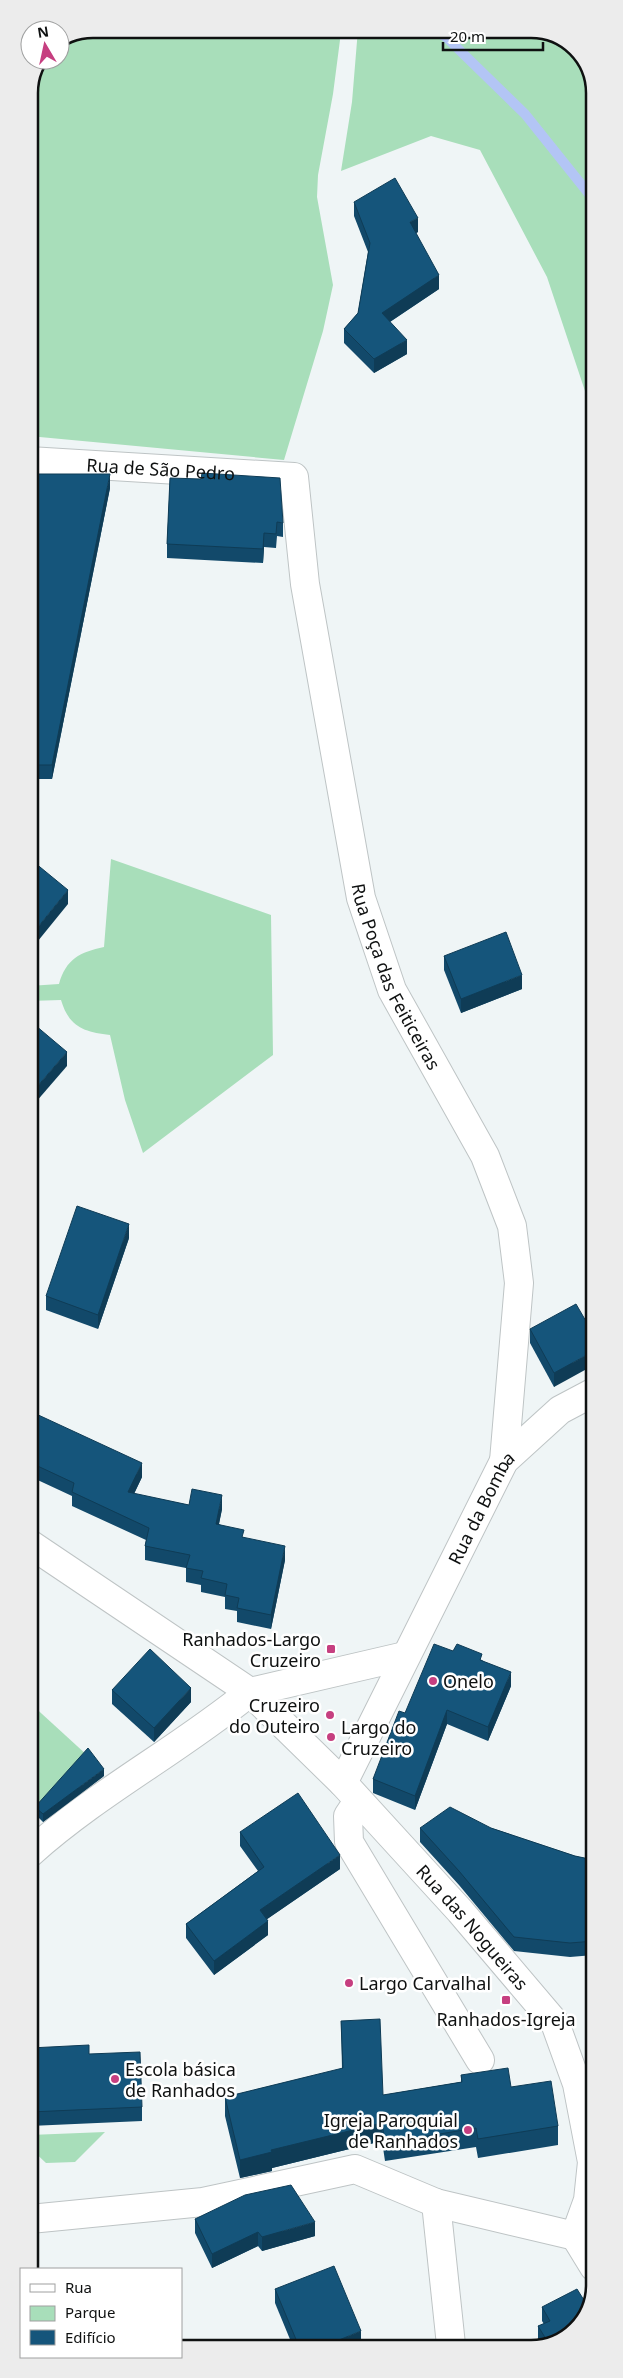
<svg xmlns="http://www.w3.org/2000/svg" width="623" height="2378" font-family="'Noto Sans',sans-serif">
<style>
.green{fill:#a8deba}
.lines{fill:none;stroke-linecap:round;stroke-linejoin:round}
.stream{stroke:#b3c5f5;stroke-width:10}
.minor-casing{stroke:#bec4c5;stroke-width:30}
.tertiary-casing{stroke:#bec4c5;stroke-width:30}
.minor{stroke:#fff;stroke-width:28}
.tertiary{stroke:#fff;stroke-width:28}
.wall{fill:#12496a}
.shaded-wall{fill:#0f3c56}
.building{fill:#15557b;stroke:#0f3c56}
.poi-dot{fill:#c63f80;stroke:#fff;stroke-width:2}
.labels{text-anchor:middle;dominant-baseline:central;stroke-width:5;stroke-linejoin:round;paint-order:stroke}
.street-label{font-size:18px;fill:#0f1111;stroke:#fff}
.poi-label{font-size:18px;fill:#0f1111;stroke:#fff;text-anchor:start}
.rim{fill:none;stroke:#0f1111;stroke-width:2.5}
</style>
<rect width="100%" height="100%" fill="#eff5f6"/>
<!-- green -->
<g class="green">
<path d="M92,29H338L340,40L333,94L318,175L317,197L333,285L323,331L284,460L29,436V92L42,60H60V42Z"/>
<path d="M358,29H539L573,45L593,80V415L547,277L480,150L431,136L341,171L352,102Z"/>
<path d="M111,859L271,915L273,1055L143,1153L125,1100L110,1035C84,1032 69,1027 61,1000L29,1001V986L59,984C66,959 80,952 104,947Z"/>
<path d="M30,1703L88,1756L30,1820Z"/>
<path d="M105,2132L75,2162L46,2163L30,2148V2135Z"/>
</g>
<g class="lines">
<!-- stream -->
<path class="stream" d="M432,29L446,37L525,114L593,199"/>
<!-- minor casing -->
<g class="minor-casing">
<g id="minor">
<path id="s1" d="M29,461L294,477L305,584L361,898L392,990L485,1156L512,1226L519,1283L504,1461"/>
<path d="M358,1801L348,1816L349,1842L480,2060"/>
<path d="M30,1853C98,1792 179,1750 250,1692"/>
<path d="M436,2203L451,2345"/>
<path d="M30,2219L203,2202L355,2169L436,2203L575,2236"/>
</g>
</g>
<!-- tertiary casing -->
<g class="tertiary-casing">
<g id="tertiary">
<path id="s2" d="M30,1544L250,1692L343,1783L460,1911L555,2023L577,2084L592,2162L588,2200L575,2236L594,2267"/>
<path d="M250,1692L405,1656"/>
<path id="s3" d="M343,1783L504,1461L560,1410L594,1392"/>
</g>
</g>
<!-- minor -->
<use href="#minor" class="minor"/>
<!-- tertiary -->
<use href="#tertiary" class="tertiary"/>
</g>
<!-- wall -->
<g class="wall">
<path d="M354,202L418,232L416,233L439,289L390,322L407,354L374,373L344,343V329L358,313L368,252L354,216Z"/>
<path d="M29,474L110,488L52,779H29Z"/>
<path d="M170,478L283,523V537L277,536L276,548L264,547L263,563L167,558V544Z"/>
<path d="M444,956L522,989L461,1013L444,970Z"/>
<path d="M129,1238L98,1329L46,1310V1296Z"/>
<path d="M530,1329L594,1335L554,1387L530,1343Z"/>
<path d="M29,1424L142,1477L134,1494L189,1505L222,1509L219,1524L285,1560L271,1629L237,1622V1611L225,1609V1597L201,1592V1585L186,1582V1568L145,1560V1546L146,1540L72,1506V1496L29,1476Z"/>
<path d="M453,1651L482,1660L511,1686L488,1741L447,1724L415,1810L373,1793V1779L405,1713Z"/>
<path d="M112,1690L191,1702L154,1742L112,1704Z"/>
<path d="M104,1776L43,1822L35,1814V1807Z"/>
<path d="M420,1828H491L575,1856L594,1860V1955L570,1957L514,1951L459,1885L420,1842Z"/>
<path d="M240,1832L340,1869L267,1919L268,1935L214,1975L186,1938V1924L258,1871L240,1846Z"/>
<path d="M341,2021L383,2095L461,2082V2075L511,2087L558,2126V2145L478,2158L476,2147L385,2161L382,2141L272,2168V2171L240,2178L225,2116V2097L342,2069Z"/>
<path d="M594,2042V2094L589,2070V2056Z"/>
<path d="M30,2048L89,2054L142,2107V2121L30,2126Z"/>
<path d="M195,2219L315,2236L262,2251L258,2246L212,2268L195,2233Z"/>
<path d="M275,2289L361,2345L351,2348L294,2349L275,2303Z"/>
<path d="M542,2307L579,2327L543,2348L538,2340V2326L544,2324L542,2321Z"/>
</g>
<!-- shaded-wall -->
<g class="shaded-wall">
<path d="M418,218V232L410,236V222Z"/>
<path d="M439,275V289L382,327V313Z"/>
<path d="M407,340V354L374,373V359Z"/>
<path d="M110,474V488L52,779V765Z"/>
<path d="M264,533V547L263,563V549Z"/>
<path d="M68,890V904L29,952V938Z"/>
<path d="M522,975V989L461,1013V999Z"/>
<path d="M67,1052V1066L29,1110V1096Z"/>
<path d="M129,1224V1238L98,1329V1315Z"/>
<path d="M594,1351V1365L554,1387V1373Z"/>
<path d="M142,1463V1477L128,1506V1492Z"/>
<path d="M222,1495V1509L216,1538V1524Z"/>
<path d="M285,1546V1560L271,1629V1615Z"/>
<path d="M511,1672V1686L488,1741V1727Z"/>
<path d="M191,1688V1702L154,1742V1728Z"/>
<path d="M447,1710V1724L415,1810V1796Z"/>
<path d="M104,1769V1776L43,1822V1814Z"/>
<path d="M340,1855V1869L260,1924V1910Z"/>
<path d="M268,1921V1935L214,1975V1961Z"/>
<path d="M382,2123V2141L272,2168V2171L240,2178V2160L271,2150Z"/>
<path d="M315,2222V2236L262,2251V2237Z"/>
<path d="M258,2232V2246L212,2268V2254Z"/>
<path d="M361,2331V2345L351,2348L317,2349Z"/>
</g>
<!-- building -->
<g class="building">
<path d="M395,178L418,218L410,222L439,275L382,313L407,340L374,359L344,329L358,313L370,243L354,202Z"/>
<path d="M202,473L280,478L283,523L277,522L276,534L264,533L263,549L167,544L170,478L201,479Z"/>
<path d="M29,474H110L52,765H29Z"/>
<path d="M29,858L68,890L29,938Z"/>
<path d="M506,932L522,975L461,999L444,956Z"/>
<path d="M29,1020L67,1052L29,1096Z"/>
<path d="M77,1206L129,1224L98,1315L46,1296Z"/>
<path d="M576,1304L594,1335V1351L554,1373L530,1329Z"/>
<path d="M34,1413L142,1463L128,1492L189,1505L192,1489L222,1495L216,1524L244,1530L242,1537L285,1546L271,1615L237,1608L239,1598L225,1595L227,1584L201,1578L203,1571L186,1568L190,1555L145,1546L149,1528L72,1492L74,1483L29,1462V1424Z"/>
<path d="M434,1644L453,1651L457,1644L482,1654L480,1660L511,1672L488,1727L447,1710L415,1796L373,1779L399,1711L405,1713Z"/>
<path d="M150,1649L191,1688L154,1728L112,1690Z"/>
<path d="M88,1748L104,1769L43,1814L35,1807Z"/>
<path d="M298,1793L340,1855L260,1910L268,1921L214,1961L186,1924L264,1867L240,1832Z"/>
<path d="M450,1807L491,1828L575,1856L594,1860V1941L570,1943L514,1937L459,1871L420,1828Z"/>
<path d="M380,2019L383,2095L462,2082L461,2075L508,2068L511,2087L551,2081L558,2126L478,2139L476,2128L385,2143L382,2123L271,2150L272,2152L240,2160L225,2097L343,2068L341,2021Z"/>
<path d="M590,2042H594V2080L589,2056Z"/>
<path d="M89,2045V2054L140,2052L142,2107L30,2112V2048Z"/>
<path d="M291,2185L315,2222L262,2237L258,2232L212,2254L195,2219L245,2195Z"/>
<path d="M334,2266L361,2331L317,2349H300L275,2289Z"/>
<path d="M577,2289L587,2305L579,2327L549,2344L538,2326L550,2321L542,2307Z"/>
</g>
<!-- markers -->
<g class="poi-dot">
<rect x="326" y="1644" width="10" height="10" rx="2.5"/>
<circle cx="433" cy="1681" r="5"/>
<circle cx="330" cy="1715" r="5"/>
<circle cx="331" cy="1737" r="5"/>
<circle cx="349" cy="1983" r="5"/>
<rect x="501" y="1995" width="10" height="10" rx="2.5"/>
<circle cx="115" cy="2079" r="5"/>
<circle cx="468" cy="2130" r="5"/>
</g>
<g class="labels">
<!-- street labels -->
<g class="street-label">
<text stroke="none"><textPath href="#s1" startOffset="132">Rua de São Pedro</textPath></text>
<text stroke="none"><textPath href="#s1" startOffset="778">Rua Poça das Feiticeiras</textPath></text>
<text stroke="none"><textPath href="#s3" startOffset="308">Rua da Bomba</textPath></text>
<text stroke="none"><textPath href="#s2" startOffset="589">Rua das Nogueiras</textPath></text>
</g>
<!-- poi labels -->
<g class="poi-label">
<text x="321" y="1639" text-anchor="end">Ranhados-Largo<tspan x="321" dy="21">Cruzeiro</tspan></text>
<text x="443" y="1681">Onelo</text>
<text x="320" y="1705" text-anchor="end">Cruzeiro<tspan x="320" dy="21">do Outeiro</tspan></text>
<text x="341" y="1727">Largo do<tspan x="341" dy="21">Cruzeiro</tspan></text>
<text x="359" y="1983">Largo Carvalhal</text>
<text x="506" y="2019" text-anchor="middle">Ranhados-Igreja</text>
<text x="125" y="2069">Escola básica<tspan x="125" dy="21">de Ranhados</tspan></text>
<text x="458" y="2120" text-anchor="end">Igreja Paroquial<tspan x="458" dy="21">de Ranhados</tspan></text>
</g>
</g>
<!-- crop -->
<path d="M0 0H623V2378H0ZM93 38H531A55 55 0 0 1 586 93V2285A55 55 0 0 1 531 2340H93A55 55 0 0 1 38 2285V93A55 55 0 0 1 93 38Z" fill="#ececec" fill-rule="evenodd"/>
<path class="rim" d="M93 38H531A55 55 0 0 1 586 93V2285A55 55 0 0 1 531 2340H93A55 55 0 0 1 38 2285V93A55 55 0 0 1 93 38Z"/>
<!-- legend -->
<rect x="20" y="2268" width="162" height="90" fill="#ffffff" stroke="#9fa0a0"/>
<rect x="30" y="2284" width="25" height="8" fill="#ffffff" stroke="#9fa0a0"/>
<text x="65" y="2293" font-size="15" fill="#0f1111">Rua</text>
<rect x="30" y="2306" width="25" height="15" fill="#a8deba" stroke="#9fa0a0"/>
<text x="65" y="2318" font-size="15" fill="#0f1111">Parque</text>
<rect x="30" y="2330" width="25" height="15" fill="#15557b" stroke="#9fa0a0"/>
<text x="65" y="2343" font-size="15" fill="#0f1111">Edifício</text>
<!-- north arrow -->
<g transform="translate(45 45) rotate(351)"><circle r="24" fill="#ffffff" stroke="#9fa0a0"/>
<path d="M0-4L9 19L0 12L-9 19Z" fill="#c63f80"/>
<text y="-8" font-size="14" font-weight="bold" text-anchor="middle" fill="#0f1111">N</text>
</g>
<!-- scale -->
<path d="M443 42v8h100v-8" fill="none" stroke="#0f1111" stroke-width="2.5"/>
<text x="450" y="42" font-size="15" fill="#0f1111" stroke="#ffffff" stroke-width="4" paint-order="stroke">20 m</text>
</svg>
